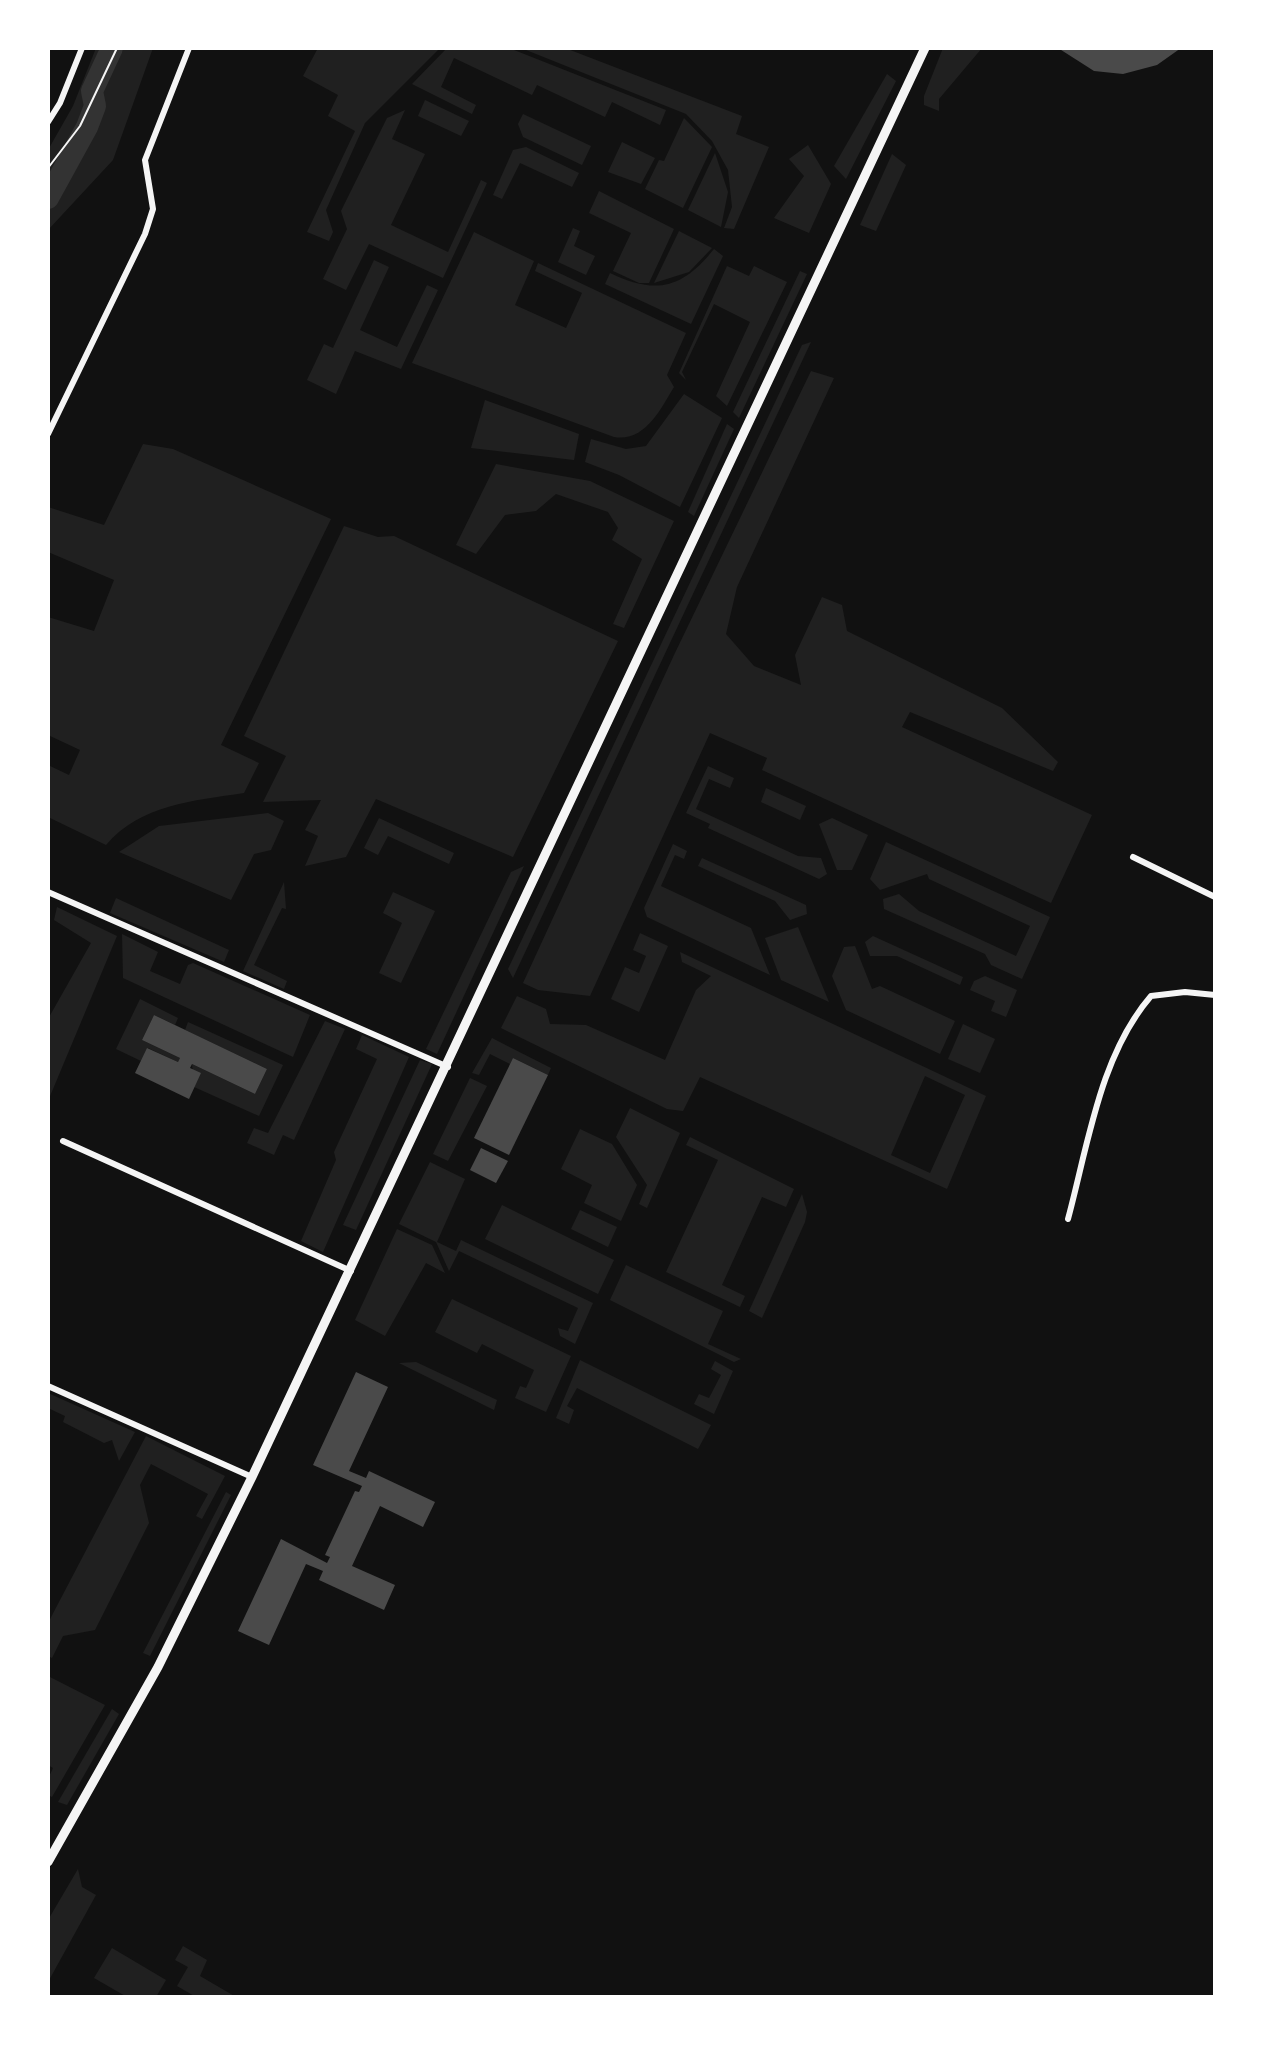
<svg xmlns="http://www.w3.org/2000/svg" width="1263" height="2045" font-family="'Golos Text',sans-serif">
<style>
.green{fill:#202020;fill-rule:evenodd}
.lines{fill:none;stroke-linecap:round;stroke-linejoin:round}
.river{stroke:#333;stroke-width:22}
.building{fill:#4a4a4a}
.path{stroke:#f5f5f5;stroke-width:2}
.minor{stroke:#f5f5f5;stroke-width:6}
.secondary{stroke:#f5f5f5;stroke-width:9}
</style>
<rect width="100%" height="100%" fill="#111"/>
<!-- green -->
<g class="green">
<path d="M96,48H153L113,160L48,230V150L73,106Z"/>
<path d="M318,48H440L365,123L326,210L333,232L329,241L307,232L355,131L328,116L338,95L303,76Z"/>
<path d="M447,48H509L666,110L660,125L612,102L605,117L537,85L532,95L454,58L441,87L476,105L472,114L412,84Z"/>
<path d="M521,48H565L742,116L736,134L769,147L734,229L724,228L732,207L728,170L712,141L686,114Z"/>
<path d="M943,48H982L939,99V111L924,105V96Z"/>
<path d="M887,74L896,81L846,179L834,166Z"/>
<path d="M425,100L469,121L461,136L418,116Z"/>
<path d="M405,110L392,139L425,154L391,225L448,252L481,180L487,183L443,278L369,244L346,290L323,279L347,229L341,211L387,118Z"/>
<path d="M523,114L591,146L582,165L523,137L518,124Z"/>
<path d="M684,118L712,147L683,208L645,189L659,160L664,161Z"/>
<path d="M622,142L655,158L641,184L608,172Z"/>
<path d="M808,145L831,184L809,233L774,218L804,176L789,159Z"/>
<path d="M526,147L579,173L572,187L520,163L502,199L493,195L513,150Z"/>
<path d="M715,153L728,192L721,227L688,210Z"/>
<path d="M892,154L906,165L876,231L860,225Z"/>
<path d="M599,191L674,229L649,283H639L613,271L631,233L589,213Z"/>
<path d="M573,228L580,231L574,246L595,256L586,275L558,262Z"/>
<path d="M679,231L712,248L689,272L654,283Z"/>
<path d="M474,232L534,261L515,305L566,328L582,293L535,271L538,263L686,333L667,375L674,387C660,410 645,442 614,437L412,363Z"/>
<path d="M714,249L723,256L691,324L605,284L610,273C656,295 682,289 714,249Z"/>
<path d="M374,260L389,267L360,330L397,347L427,285L438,290L401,369L355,351L336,394L307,380L324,344L333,348Z"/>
<path d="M727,266L749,276L754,266L787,282L727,406L716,396L750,322L714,304L682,372L686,380L679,373Z"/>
<path d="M800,271L807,274L739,418L733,412Z"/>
<path d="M811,342L513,978L508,969L802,345Z"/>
<path d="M811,371L834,378L737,587L726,634L754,666L801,685L795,655L822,597L842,605L847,631L1002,708L1058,762L1053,771L910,712L902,727L1092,815L1051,903L762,770L767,758L710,733L590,996L538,990L523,983L674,655Z"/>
<path d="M684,394L722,418L680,507L619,475L585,462L591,439L626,449L646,446Z"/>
<path d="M485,400L579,434L574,460L471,448Z"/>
<path d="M727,424L734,429L694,516L688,512Z"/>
<path d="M143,444L173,449L331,519L221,745L259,763L244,793C193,801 141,804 106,845L48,817V765L69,775L80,750L48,735V617L94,631L114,580L48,552V507L104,525Z"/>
<path d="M496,464L590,481L674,521L624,628L613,624L642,559L612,540L618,528L608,512L556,494L536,511L505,515L476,554L456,545Z"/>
<path d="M344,526L378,537L394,536L618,641L513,857L376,799L346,857L305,866L318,836L305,830L321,800L263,802L286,756L244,736Z"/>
<path d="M708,766L734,778L730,788L709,779L696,809L798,856L821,858L827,874L819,879L708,828L710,824L686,813Z"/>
<path d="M766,788L806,806L800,820L761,802Z"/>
<path d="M268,813L284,821L271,850L254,854L231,900L119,852L159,826Z"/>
<path d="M379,818L454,853L449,864L388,836L378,855L364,848Z"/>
<path d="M832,818L868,835L852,870H837L819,824Z"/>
<path d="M886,842L1050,917L1022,979L991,965L985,954L884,909L883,899L899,894L919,911L1016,956L1030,926L929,879L927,874L880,890L870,879Z"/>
<path d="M673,844L687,851L684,859L675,855L661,886L751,928L770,975L647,917L644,908Z"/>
<path d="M702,858L806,905L807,914L790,920L775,901L698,866Z"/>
<path d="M524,866L437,1054L426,1049L511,872Z"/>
<path d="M284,882L286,909L282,908L254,965L287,981L284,989L243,971Z"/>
<path d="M393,892L435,911L401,983L379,973L402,923L383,913Z"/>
<path d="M116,898L229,950L224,962L110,913Z"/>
<path d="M57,907L117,936L48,1101V1019L91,943L54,920Z"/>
<path d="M798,927L829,1002L781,980L765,938Z"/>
<path d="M640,933L668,946L639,1012L611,999L625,967L639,973L646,956L633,950Z"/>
<path d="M122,934L158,952L150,971L180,984L188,965L193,963L310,1015L293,1057L123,978Z"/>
<path d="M873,936L963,977L960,985L897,956H870L865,942Z"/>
<path d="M855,946L872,989L880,986L955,1021L940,1054L846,1010L832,976L844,947Z"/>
<path d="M680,952L986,1096L947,1189L700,1077L683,1111L667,1109L501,1028L517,996L546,1009L550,1024L586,1025L665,1060L696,990L711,976L682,962ZM925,1076L965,1095L930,1173L891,1155Z"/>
<path d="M985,976L1017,990L1006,1017L991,1011L995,1001L970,990L974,981Z"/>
<path d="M140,999L178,1018L175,1025L154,1015L142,1040L180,1058L178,1062L148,1048L141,1061L116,1049Z"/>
<path d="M325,1021L345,1029L294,1140L283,1135L274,1155L247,1143L254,1128L268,1133Z"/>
<path d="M188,1022L283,1065L259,1116L194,1087L192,1064L255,1094L267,1069L185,1030Z"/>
<path d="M963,1024L995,1039L980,1073L948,1059Z"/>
<path d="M362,1035L409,1057L323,1252L301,1241L336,1160L334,1152L377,1059L356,1049Z"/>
<path d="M492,1038L551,1068L548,1075L513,1058L510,1064L490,1054L479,1075L472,1073Z"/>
<path d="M420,1060L432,1064L356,1230L343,1225Z"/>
<path d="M470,1078L487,1086L448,1161L433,1154Z"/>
<path d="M630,1108L680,1133L647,1208L639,1204L647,1185L616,1137Z"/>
<path d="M580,1129L612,1144L637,1185L621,1221L584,1203L592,1185L561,1169Z"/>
<path d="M690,1137L794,1189L786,1207L762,1197L722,1285L745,1296L740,1307L666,1272L718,1160L686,1145Z"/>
<path d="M430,1162L465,1179L437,1242L456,1251L461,1240L593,1303L575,1344L560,1336L558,1328L568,1331L578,1308L459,1251L449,1271L436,1242L399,1224Z"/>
<path d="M802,1194L807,1212L805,1222L762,1318L749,1311Z"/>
<path d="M502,1205L614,1260L598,1294L485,1239Z"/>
<path d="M580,1210L617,1227L608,1247L571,1229Z"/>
<path d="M397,1229L432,1245L445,1273L426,1263L385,1336L355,1320Z"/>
<path d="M626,1265L723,1311L708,1344L741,1359L734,1362L610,1300Z"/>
<path d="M452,1299L571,1356L546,1412L515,1398L520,1386L526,1388L534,1370L482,1344L477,1353L435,1332Z"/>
<path d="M580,1360L711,1425L698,1449L577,1388L567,1406L574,1410L569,1424L556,1418Z"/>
<path d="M715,1361L733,1371L714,1414L694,1404L699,1394L709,1398L721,1375L711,1369Z"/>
<path d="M416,1362L497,1400L494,1410L399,1363Z"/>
<path d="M48,1393L135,1432L119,1461L112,1440L104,1443L63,1422L65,1416L48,1408Z"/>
<path d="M146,1436L225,1476L202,1519L196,1516L208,1494L151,1464L140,1485L149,1523L95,1630L63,1636L52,1658L48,1656V1623Z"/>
<path d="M226,1492L231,1495L150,1656L143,1653Z"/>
<path d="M48,1676L105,1705L52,1797L48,1795V1779L53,1768L48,1765Z"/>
<path d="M112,1709L119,1714L67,1805L58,1802Z"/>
<path d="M78,1869L82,1887L96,1895L48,1982V1920Z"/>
<path d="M183,1946L207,1960L200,1976L236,1997H196L177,1986L188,1967L175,1960Z"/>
<path d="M112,1948L166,1980L156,1997H127L94,1978Z"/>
</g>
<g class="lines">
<!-- river -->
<path class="river" d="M48,198L87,127L95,106L92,91L112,48"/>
</g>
<!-- building -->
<g class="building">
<path d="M1058,48H1181L1157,65L1123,74L1094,71Z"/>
<path d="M154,1015L267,1069L255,1094L192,1064L190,1068L201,1073L189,1099L135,1073L147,1048L178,1062L180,1058L142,1040Z"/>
<path d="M513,1058L548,1075L509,1155L474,1138Z"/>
<path d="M481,1148L508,1161L496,1183L470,1170Z"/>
<path d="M356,1372L388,1387L349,1471L366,1478L369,1471L435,1502L423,1527L380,1506L352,1566L395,1585L384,1610L319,1580L323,1571L306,1564L269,1645L238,1631L281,1539L327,1563L330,1557L325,1555L355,1491L359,1492L362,1486L313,1465Z"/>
</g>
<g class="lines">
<!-- path -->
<path class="path" d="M48,168L80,126L117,48"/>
<!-- minor -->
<g class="minor">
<path d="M48,122L60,103L82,48"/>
<path d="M48,434L145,234L153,209L145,160L189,48"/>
<path d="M1133,857L1215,897"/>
<path d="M48,892L448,1067"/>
<path d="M63,1141L351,1271"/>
<path d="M1068,1219C1088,1145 1100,1055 1151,996L1185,992L1215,995"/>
<path d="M48,1386L252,1477"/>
</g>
<!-- secondary -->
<path class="secondary" d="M48,1862L158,1667L252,1477L925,48"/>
</g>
<!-- border -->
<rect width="1263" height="2045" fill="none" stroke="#ffffff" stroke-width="100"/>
</svg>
